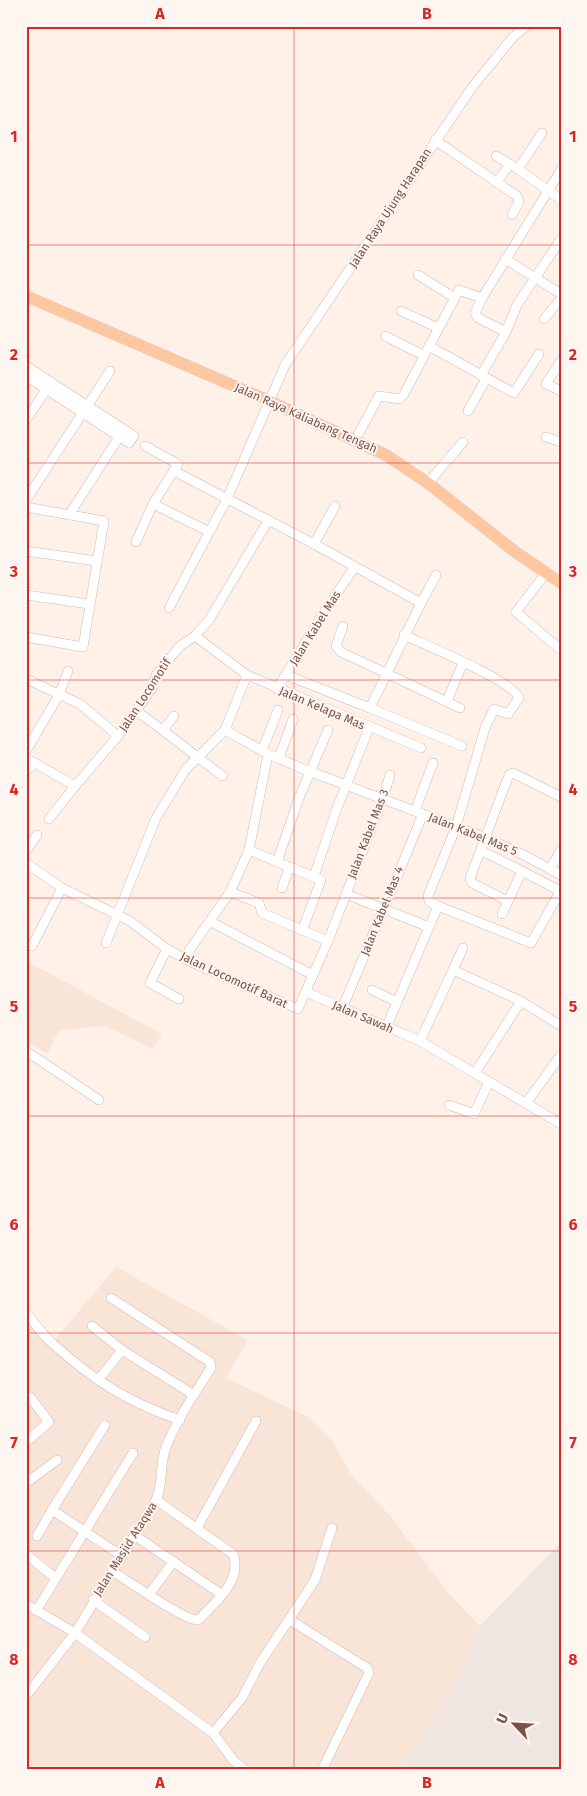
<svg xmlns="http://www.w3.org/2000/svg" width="587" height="1796" font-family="'Fira Sans',sans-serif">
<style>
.residential{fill:#f9e4d8}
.industrial{fill:#efe5e1}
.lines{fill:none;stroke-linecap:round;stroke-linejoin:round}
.minor-casing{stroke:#d5b7af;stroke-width:10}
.major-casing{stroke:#dbcecc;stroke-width:12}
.minor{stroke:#fff;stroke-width:9}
.major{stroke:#ffc79f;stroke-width:11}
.grid{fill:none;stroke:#d62828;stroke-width:1;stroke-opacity:0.55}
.labels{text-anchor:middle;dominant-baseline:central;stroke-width:4;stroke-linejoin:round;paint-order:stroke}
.street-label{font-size:12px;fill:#7d5048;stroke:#fff6f1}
.neatline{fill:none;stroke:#d62828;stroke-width:2}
.grid-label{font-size:16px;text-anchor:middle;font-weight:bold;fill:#d62828}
</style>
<rect width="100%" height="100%" fill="#fff1e8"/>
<!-- residential -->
<g class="residential">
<path d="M26,961L162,1034L152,1049L106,1026L59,1030L47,1054L26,1041Z"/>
<path d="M116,1267L248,1340L226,1378L308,1417L333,1442L351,1474L391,1517L450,1595L480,1626L453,1688L414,1751L391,1770H26V1311L53,1342Z"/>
</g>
<!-- industrial -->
<path class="industrial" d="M561,1542V1770H391L414,1751L453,1688L480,1626Z"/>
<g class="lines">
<!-- minor casing -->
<g class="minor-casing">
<g id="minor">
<path d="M435,140L517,196L519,202L512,215"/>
<path d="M496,156L518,169L561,200"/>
<path d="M518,169L542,133"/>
<path d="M496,183L510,164"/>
<path d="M505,259L561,294"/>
<path d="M418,275L455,298"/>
<path d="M401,311L438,328"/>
<path d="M544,319L561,299"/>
<path d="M506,332L478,318L475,313L482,298L561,170"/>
<path d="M385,336L423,355"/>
<path d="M429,346L514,393L539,354"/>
<path d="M561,361L546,384L561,391"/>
<path d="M26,366L134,436L129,443L26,376"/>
<path d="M481,375L506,332L517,305L561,239"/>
<path d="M468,411L486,379"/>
<path d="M26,420L50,384"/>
<path d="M546,437L561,442"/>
<path d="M355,440L379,396L400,399L404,394L459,290L482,298"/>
<path d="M174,471L314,544L421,603L370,708L286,675"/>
<path d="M428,483L463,442"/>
<path d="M26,500L110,371"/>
<path d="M153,504L208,531"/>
<path d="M26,507L104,521L83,647L26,637"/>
<path d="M69,515L119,437"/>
<path d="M136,542L153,504L178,464L145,446"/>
<path d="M314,544L335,506"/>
<path d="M26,551L97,561"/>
<path d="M546,573L516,612L561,650"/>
<path d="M26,595L89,604"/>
<path d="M421,603L436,575"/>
<path d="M169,608L227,499L285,365L473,86L514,36L527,26"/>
<path d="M343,626L336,646L341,652L460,708"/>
<path d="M195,636L247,675L421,748"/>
<path d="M26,679L80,704L118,736"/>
<path d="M277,689L324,612L354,568"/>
<path d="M447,701L463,663"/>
<path d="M370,708L462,746"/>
<path d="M136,711C166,731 193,755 223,776"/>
<path d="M164,729L174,716"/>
<path d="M225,730L268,754L306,770L486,838L524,855L561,875"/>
<path d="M26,751L59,695L68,671"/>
<path d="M262,751L278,710"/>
<path d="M26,758L75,786"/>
<path d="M279,758L293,719"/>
<path d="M26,771L34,763"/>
<path d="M415,811L433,763"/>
<path d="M49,819L75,786L118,736L153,687L156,675L169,659L180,646L195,636L209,620L268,521"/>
<path d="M249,850L321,880L302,931"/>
<path d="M26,851L37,835"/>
<path d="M482,851L522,871"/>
<path d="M277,862L299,798L328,730"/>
<path d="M26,863L62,888L130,921L167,949L193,963L298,1009L328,941L383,798L390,775"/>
<path d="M550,869L561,850"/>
<path d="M314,876L337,808L369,728"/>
<path d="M282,888L289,868"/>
<path d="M230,892L259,903L262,913L328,941"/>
<path d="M346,894L429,927"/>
<path d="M508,901L472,883L470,878L509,775L513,773L561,797"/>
<path d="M438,906L531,943L561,890"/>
<path d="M502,914L522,871L560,891"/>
<path d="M211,922L313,975"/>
<path d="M106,943L156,818L186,769L225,730L247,675"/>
<path d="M32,946L62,888"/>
<path d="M167,949L150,983L179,999"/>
<path d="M184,958L230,892L249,850L268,754"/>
<path d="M453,970L463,948"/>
<path d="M372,990L397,1002"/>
<path d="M306,992L420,1041L561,1124"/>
<path d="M342,1009L423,814"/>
<path d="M386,1028L438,906L429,901L428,896L456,827L485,728L494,709L508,714L519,698C512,680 425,645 404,635"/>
<path d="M420,1041L453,970L521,1001L561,1026"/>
<path d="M26,1051L99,1100"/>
<path d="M475,1073L521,1001"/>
<path d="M526,1103L561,1055"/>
<path d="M449,1105L474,1114L489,1082"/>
<path d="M26,1313C35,1323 42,1334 52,1343C93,1380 127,1402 180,1420"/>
<path d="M92,1326L122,1350L194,1395"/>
<path d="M98,1380L122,1350"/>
<path d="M26,1399L30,1397L49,1422L26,1442"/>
<path d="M105,1425L52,1510L122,1556"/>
<path d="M26,1483L57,1460"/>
<path d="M197,1528L256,1421"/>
<path d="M134,1535L221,1594"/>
<path d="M37,1536L52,1510"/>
<path d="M26,1554L55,1578"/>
<path d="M112,1571C127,1580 185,1621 198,1620C215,1603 243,1580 233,1554L156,1500"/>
<path d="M150,1593L174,1561"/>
<path d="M93,1600L145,1637"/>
<path d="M26,1604L75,1633L213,1733L234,1761L246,1770"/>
<path d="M36,1611L133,1453"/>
<path d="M290,1620L367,1668L369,1673L322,1770"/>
<path d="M26,1696L75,1633L156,1500C164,1482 159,1465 166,1447C177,1419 195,1393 211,1368L210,1362L111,1298"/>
<path d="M213,1733L242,1698L260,1663L315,1580L332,1528"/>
</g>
</g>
<!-- major casing -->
<g class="major-casing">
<path id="major" d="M26,296L269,401L386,455L428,483L514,551L561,583"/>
</g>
<!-- minor -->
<use href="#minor" class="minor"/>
<!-- major -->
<use href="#major" class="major"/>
</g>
<!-- grid -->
<path class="grid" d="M294,26V1770M26,245H561M26,463H561M26,680H561M26,898H561M26,1116H561M26,1333H561M26,1551H561"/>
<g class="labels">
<!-- street labels -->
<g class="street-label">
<text transform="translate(390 208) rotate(-57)">Jalan Raya Ujung Harapan</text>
<text transform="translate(306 418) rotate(24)">Jalan Raya Kaliabang Tengah</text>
<text transform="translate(315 628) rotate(-58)">Jalan Kabel Mas</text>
<text transform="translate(145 695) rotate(-57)">Jalan Locomotif</text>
<text transform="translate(322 708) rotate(23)">Jalan Kelapa Mas</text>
<text transform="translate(368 834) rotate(-69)">Jalan Kabel Mas 3</text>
<text transform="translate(473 834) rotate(22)">Jalan Kabel Mas 5</text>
<text transform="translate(382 911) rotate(-68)">Jalan Kabel Mas 4</text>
<text transform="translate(234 980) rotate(25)">Jalan Locomotif Barat</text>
<text transform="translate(363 1017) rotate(23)">Jalan Sawah</text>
<text transform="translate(125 1549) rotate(-58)">Jalan Masjid Ataqwa</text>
</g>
</g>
<!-- border -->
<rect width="587" height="1796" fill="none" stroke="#fff6f1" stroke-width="55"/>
<!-- north arrow -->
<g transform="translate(514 1724) rotate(295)" stroke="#fff6f1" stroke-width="4" paint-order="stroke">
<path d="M0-4L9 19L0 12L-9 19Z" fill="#7d5048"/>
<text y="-8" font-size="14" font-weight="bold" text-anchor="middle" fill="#7d5048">U</text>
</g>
<rect x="28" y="28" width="532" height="1740" class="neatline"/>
<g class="grid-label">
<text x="160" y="19">A</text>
<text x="427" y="19">B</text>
<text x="14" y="142">1</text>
<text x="573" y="142">1</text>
<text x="14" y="360">2</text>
<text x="573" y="360">2</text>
<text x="14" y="577">3</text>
<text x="573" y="577">3</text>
<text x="14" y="795">4</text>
<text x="573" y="795">4</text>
<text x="14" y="1012">5</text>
<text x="573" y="1012">5</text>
<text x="14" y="1230">6</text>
<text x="573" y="1230">6</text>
<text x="14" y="1448">7</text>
<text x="573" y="1448">7</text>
<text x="14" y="1665">8</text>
<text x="573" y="1665">8</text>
<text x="160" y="1788">A</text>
<text x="427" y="1788">B</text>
</g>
</svg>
